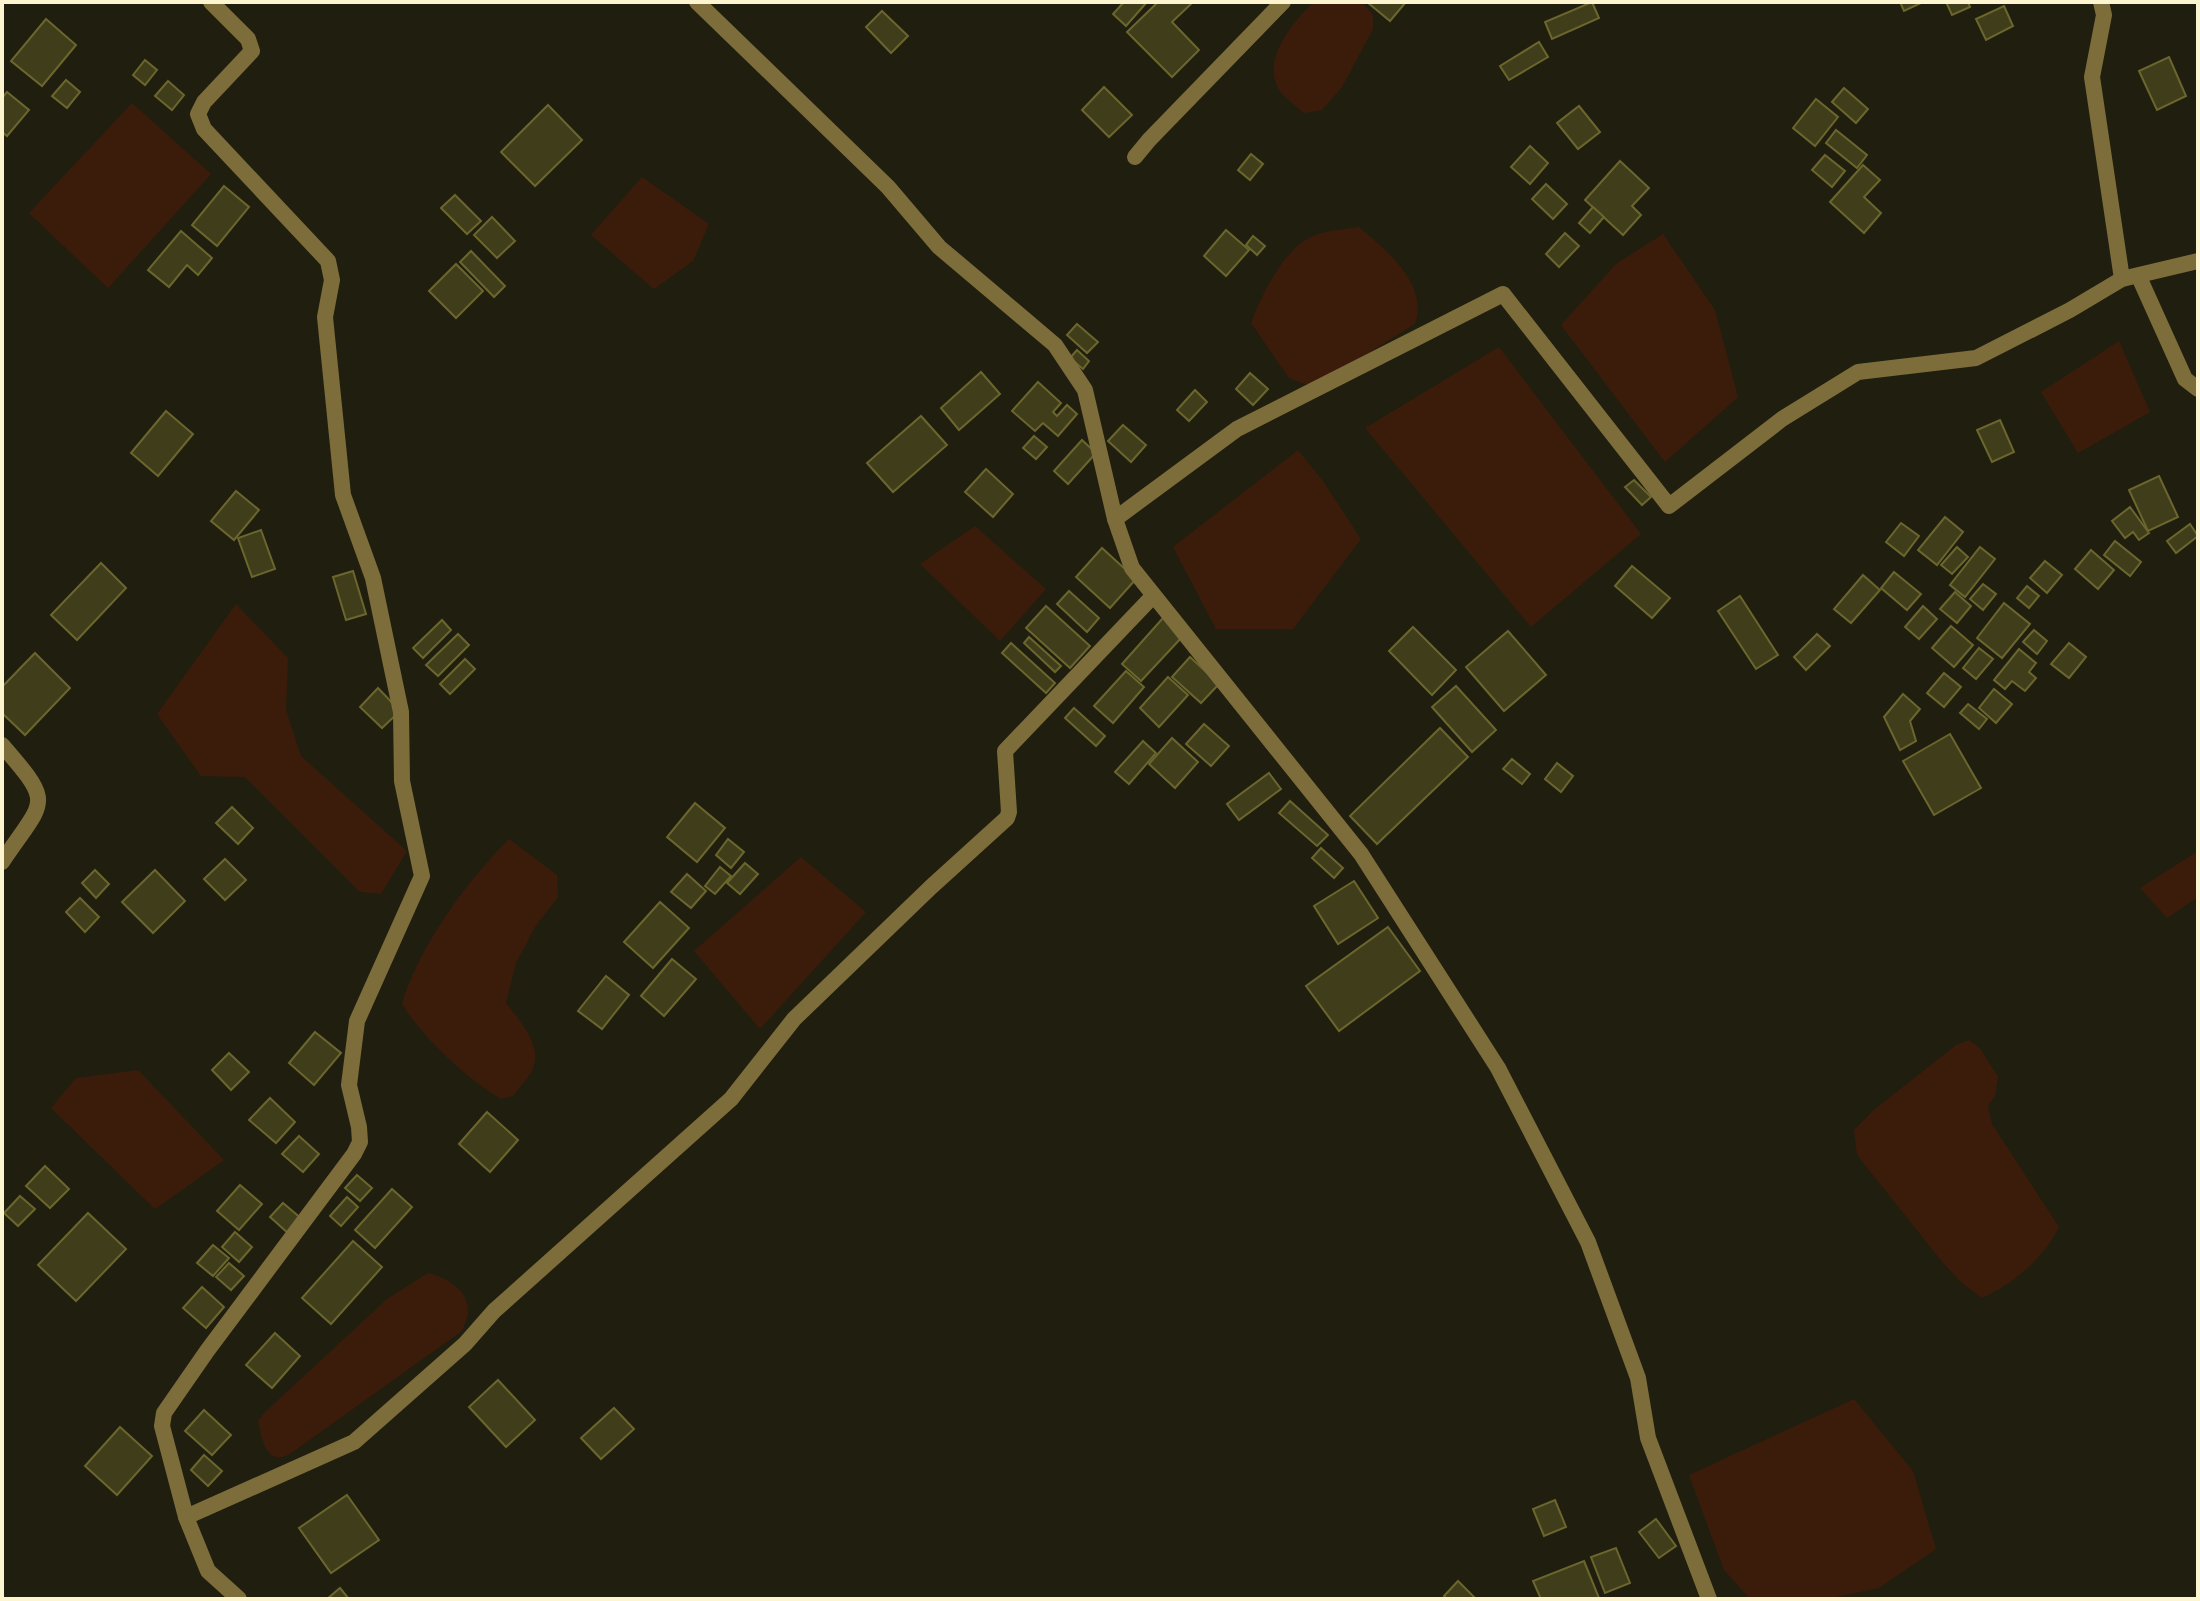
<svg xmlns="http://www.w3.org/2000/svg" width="2200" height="1601" font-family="Lato,sans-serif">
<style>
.water{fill:#3b1c0b}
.building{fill:#403d1b;stroke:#6b662e;stroke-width:2}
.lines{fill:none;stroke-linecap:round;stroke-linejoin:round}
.street{stroke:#7d6d3b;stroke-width:16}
</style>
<rect width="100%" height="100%" fill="#201e0e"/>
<!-- water -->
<g class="water">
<path d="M1313,2H1362L1373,15V29L1342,87L1322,110L1304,113C1298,108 1290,102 1284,96C1256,65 1291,25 1313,2Z"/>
<path d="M132,103L211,174L108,288L29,213Z"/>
<path d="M642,177L709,224L693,261L654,289L591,235Z"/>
<path d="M1359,227C1386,250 1429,284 1415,324L1313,387L1289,378L1251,323C1261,296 1283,250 1311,237C1325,230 1343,230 1359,227Z"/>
<path d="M1663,234L1715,310L1738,397L1665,462L1561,325L1616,264Z"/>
<path d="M2119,341L2150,412L2078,453L2041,392Z"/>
<path d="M1499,347L1641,534L1531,627L1365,428Z"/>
<path d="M1298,450L1323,481L1361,539L1293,629H1216L1173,547Z"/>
<path d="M975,526L1046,589L1000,641L920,564Z"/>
<path d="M236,604L288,658L286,710L301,756L407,851L381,894L360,892L245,777L201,776L157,714Z"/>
<path d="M509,839L557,875L558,897L535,927L516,963L506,1003C518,1019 541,1043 534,1065C532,1075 519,1087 513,1096L501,1099C466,1078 424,1039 402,1004C419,946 466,882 509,839Z"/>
<path d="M2198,851V897L2167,918L2140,888Z"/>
<path d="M801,857L866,912L760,1029L694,951Z"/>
<path d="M1969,1040L1980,1048L1998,1077L1995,1096L1988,1106L1992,1124L2059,1227C2043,1259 2013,1284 1982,1298L1962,1283L1943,1263L1857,1155L1854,1130L1875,1109L1956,1045Z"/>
<path d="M138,1070L224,1160L155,1209L51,1108L76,1078Z"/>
<path d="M428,1273C446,1277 469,1290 468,1312C468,1317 464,1325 462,1331L290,1454C266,1467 262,1439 258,1421L264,1413L387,1299Z"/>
<path d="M1854,1399L1913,1471L1936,1549L1879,1588L1827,1599H1750L1724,1570L1689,1475Z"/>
</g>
<!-- building -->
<g class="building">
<path d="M1124,2H1147L1126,26L1113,14Z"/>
<path d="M1158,2H1193L1172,22L1199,50L1172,77L1127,32Z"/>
<path d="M1367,2H1406L1390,21Z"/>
<path d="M1592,2L1599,18L1552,39L1545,22Z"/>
<path d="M1900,2H1923L1904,11Z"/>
<path d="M1946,2H1968L1970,7L1952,15Z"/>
<path d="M2004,6L2013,26L1986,40L1976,19Z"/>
<path d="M882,11L908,36L891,53L866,27Z"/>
<path d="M46,19L76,45L42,86L11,61Z"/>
<path d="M1539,42L1548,57L1509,80L1500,66Z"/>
<path d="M2169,57L2186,96L2157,110L2139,71Z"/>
<path d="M145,60L157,70L145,85L133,75Z"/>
<path d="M66,80L80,92L67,108L52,96Z"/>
<path d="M168,81L184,95L172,110L155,96Z"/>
<path d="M1104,87L1132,115L1109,137L1082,110Z"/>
<path d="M1844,88L1868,109L1856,123L1832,102Z"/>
<path d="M7,92L29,110L7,136L2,132V98Z"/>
<path d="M1816,99L1838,117L1815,146L1793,128Z"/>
<path d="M548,105L582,140L535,186L501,152Z"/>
<path d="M1579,106L1600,132L1578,149L1557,123Z"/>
<path d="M1836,130L1867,155L1857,168L1826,143Z"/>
<path d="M1530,146L1548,163L1530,184L1511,167Z"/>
<path d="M1251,154L1263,164L1250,180L1238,170Z"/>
<path d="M1825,155L1845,171L1832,187L1812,170Z"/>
<path d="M1620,161L1649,188L1632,206L1641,215L1623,235L1585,200Z"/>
<path d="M1863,165L1880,180L1864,197L1881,213L1864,233L1830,202Z"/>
<path d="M1546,184L1567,204L1553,219L1532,199Z"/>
<path d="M224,186L249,207L217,246L192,225Z"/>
<path d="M455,195L481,221L467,234L441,208Z"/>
<path d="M1593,207L1604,217L1590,233L1579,223Z"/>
<path d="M492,217L515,241L497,258L474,235Z"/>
<path d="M1226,230L1249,250L1226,276L1204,256Z"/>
<path d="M181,231L212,258L198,275L187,265L169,287L148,270Z"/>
<path d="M1565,233L1579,246L1559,267L1546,254Z"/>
<path d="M1253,236L1265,246L1257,255L1246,245Z"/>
<path d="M471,251L505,286L494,297L460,262Z"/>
<path d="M456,264L483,291L456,318L429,291Z"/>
<path d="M1077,324L1098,342L1087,353L1067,335Z"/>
<path d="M1077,350L1089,361L1083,369L1070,358Z"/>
<path d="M981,372L1000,394L959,430L941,408Z"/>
<path d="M1250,373L1268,389L1253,405L1236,389Z"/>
<path d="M1038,382L1061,403L1053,412L1057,416L1067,405L1077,414L1058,436L1043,423L1035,431L1012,411Z"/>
<path d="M1195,390L1207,402L1189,421L1177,410Z"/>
<path d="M166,411L193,434L158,476L131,453Z"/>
<path d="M921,416L947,445L893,492L867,463Z"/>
<path d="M2000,420L2014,452L1992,462L1977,430Z"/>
<path d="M1123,425L1146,445L1131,462L1108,441Z"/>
<path d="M1034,436L1047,447L1036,459L1023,448Z"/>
<path d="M1082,440L1096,453L1068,484L1054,471Z"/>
<path d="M986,469L1013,494L993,517L965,492Z"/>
<path d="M2159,476L2178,517L2148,531L2129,490Z"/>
<path d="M1634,480L1651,497L1642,505L1625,487Z"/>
<path d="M236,491L259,510L234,540L211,521Z"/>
<path d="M2130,507L2149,533L2139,540L2133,532L2125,538L2112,521Z"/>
<path d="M1945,517L1963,532L1937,565L1918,550Z"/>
<path d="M1901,523L1919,536L1904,556L1886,542Z"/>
<path d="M2190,524L2198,536L2176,553L2167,541Z"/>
<path d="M261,530L275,569L252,577L238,538Z"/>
<path d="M2115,541L2141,562L2130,576L2104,555Z"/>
<path d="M1957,547L1968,557L1952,574L1941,565Z"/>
<path d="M1980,547L1995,559L1965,597L1950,585Z"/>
<path d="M1102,548L1136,579L1110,608L1076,577Z"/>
<path d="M2091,550L2114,570L2098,589L2075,569Z"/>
<path d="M2045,561L2062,575L2047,593L2030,578Z"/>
<path d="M101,563L126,588L77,640L51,615Z"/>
<path d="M1632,566L1670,598L1652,618L1615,586Z"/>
<path d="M353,571L366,614L346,620L333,577Z"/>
<path d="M1894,572L1921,594L1907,610L1881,588Z"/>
<path d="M1863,575L1880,590L1851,623L1834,609Z"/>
<path d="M1983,584L1996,594L1983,610L1970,599Z"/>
<path d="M2027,586L2039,596L2029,608L2017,598Z"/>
<path d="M1069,591L1099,618L1087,632L1057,604Z"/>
<path d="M1955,592L1971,606L1957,623L1940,609Z"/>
<path d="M1740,596L1778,655L1756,669L1718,611Z"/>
<path d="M2004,603L2030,624L2002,658L1977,638Z"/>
<path d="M1046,606L1090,646L1070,668L1026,628Z"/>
<path d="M1923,606L1937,619L1919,639L1905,627Z"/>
<path d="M1163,618L1183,636L1141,681L1122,664Z"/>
<path d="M442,620L451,630L423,658L413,648Z"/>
<path d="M1951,626L1973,645L1954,667L1932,648Z"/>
<path d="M1413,627L1456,670L1432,695L1389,651Z"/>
<path d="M2034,630L2047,641L2037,654L2023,642Z"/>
<path d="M1508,631L1546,675L1504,711L1466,667Z"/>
<path d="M458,634L469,645L438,676L426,665Z"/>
<path d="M1817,634L1830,646L1806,670L1794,657Z"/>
<path d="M1029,637L1061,666L1055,672L1024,643Z"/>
<path d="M1011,643L1055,683L1046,693L1002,653Z"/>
<path d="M2069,643L2086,657L2069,678L2051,664Z"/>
<path d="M1979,648L1993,659L1976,679L1963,668Z"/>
<path d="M2019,649L2036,663L2029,672L2036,678L2025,691L2012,681L2005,689L1994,680Z"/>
<path d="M35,653L70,688L25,735L2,713V687Z"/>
<path d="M1190,657L1219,684L1201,703L1172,677Z"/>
<path d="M465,659L475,669L450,694L440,684Z"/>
<path d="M1126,671L1144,687L1113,723L1094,706Z"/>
<path d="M1944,673L1961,687L1944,707L1927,693Z"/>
<path d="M1168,677L1188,695L1159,727L1140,708Z"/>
<path d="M1456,686L1496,730L1472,752L1432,707Z"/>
<path d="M378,688L400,711L382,728L360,707Z"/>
<path d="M1994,689L2012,704L1996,723L1979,708Z"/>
<path d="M1903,694L1920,709L1910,721L1916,741L1900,750L1884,717Z"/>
<path d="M1968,704L1987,719L1979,729L1960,713Z"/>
<path d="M1074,708L1105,736L1096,746L1065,718Z"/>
<path d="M1204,724L1229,746L1211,766L1186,744Z"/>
<path d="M1440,728L1468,757L1377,844L1350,816Z"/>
<path d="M1950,734L1981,788L1934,815L1903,761Z"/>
<path d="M1172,738L1198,762L1175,788L1149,764Z"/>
<path d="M1143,741L1156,753L1129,784L1115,772Z"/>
<path d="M1512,759L1530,774L1522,784L1503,769Z"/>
<path d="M1557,763L1573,776L1561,792L1545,779Z"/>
<path d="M1269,773L1281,789L1239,820L1227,804Z"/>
<path d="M1290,801L1328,835L1317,846L1279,813Z"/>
<path d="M695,803L725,828L697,862L667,837Z"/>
<path d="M232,807L253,828L238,844L216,823Z"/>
<path d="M728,839L744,852L731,868L716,855Z"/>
<path d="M1321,848L1343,868L1334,878L1312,858Z"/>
<path d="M225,859L246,880L225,900L204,879Z"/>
<path d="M745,863L758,874L740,894L727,883Z"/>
<path d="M720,867L731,876L715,894L705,886Z"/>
<path d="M95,870L109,884L96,898L82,883Z"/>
<path d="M155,870L185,901L153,933L122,902Z"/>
<path d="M687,874L706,891L691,908L671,892Z"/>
<path d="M1354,881L1378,918L1338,944L1314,906Z"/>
<path d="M80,898L99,917L85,932L66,912Z"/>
<path d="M660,902L689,928L653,968L624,942Z"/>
<path d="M1388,927L1420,971L1339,1031L1306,986Z"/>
<path d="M672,959L696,979L664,1016L641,996Z"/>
<path d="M606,976L629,995L602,1029L578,1011Z"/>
<path d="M315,1032L341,1053L314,1085L289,1063Z"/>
<path d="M229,1053L249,1072L231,1090L212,1070Z"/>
<path d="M270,1098L295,1122L276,1143L249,1120Z"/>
<path d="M487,1112L518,1140L490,1172L459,1144Z"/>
<path d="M299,1136L319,1154L303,1172L282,1154Z"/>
<path d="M45,1166L69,1189L50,1208L26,1186Z"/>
<path d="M357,1175L372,1188L360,1201L345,1188Z"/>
<path d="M240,1185L262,1204L239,1230L217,1211Z"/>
<path d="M392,1189L412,1207L375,1248L355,1230Z"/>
<path d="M20,1196L35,1209L18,1226L4,1213Z"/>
<path d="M347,1197L358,1207L341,1226L330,1216Z"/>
<path d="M283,1203L302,1219L289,1234L270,1217Z"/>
<path d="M88,1213L126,1249L76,1301L38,1265Z"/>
<path d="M235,1232L252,1247L239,1262L222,1247Z"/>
<path d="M353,1241L382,1267L331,1324L302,1298Z"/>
<path d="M213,1245L229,1258L213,1276L197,1263Z"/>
<path d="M229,1263L244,1276L231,1290L216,1277Z"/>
<path d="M202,1287L224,1307L206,1328L183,1308Z"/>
<path d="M275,1333L300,1356L272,1388L246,1365Z"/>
<path d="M498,1380L535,1420L506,1447L469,1407Z"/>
<path d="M614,1408L634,1429L601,1459L581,1438Z"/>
<path d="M204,1410L231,1435L212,1455L185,1431Z"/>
<path d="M120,1427L152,1456L117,1495L85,1466Z"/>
<path d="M204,1455L222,1471L208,1486L191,1470Z"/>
<path d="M347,1495L379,1540L331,1573L299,1528Z"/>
<path d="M1555,1500L1566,1527L1544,1536L1533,1509Z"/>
<path d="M1656,1519L1676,1546L1659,1558L1639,1532Z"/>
<path d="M1616,1548L1630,1583L1605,1593L1591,1557Z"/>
<path d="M1584,1561L1599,1598L1541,1599L1533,1581Z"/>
<path d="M1458,1581L1476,1599H1447L1444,1596Z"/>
<path d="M340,1588L349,1599H327Z"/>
</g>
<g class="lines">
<!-- street -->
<g class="street">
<path d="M697,2L888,187L939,247L1055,345L1085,390L1115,519L1132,568L1361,854L1498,1068L1588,1242L1638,1378L1648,1438L1709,1599"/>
<path d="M2101,2L2104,15L2092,77L2122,279"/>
<path d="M1135,157L1149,140L1283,2"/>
<path d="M2139,277L2185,379L2198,389"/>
<path d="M1115,519L1237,429L1503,294L1669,506L1782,419L1858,372L1976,358L2070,310L2122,279L2198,261"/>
<path d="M2,745C55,806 45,798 2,862"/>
<path d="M186,1517L162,1426L164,1413L207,1351L354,1154L360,1142L359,1127L349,1085L357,1021L422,876L402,781L401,712L373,578L343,495L325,317L332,280L328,261L204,129L198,114L204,102L252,51L248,39L211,2"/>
<path d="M239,1599L208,1571L186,1517L354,1442L465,1344L494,1311L731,1099L794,1019L931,887L1007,818L1009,812L1005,751L1153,596"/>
</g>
</g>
<!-- border -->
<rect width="2200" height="1601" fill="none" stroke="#fdf5cf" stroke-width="8"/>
</svg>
